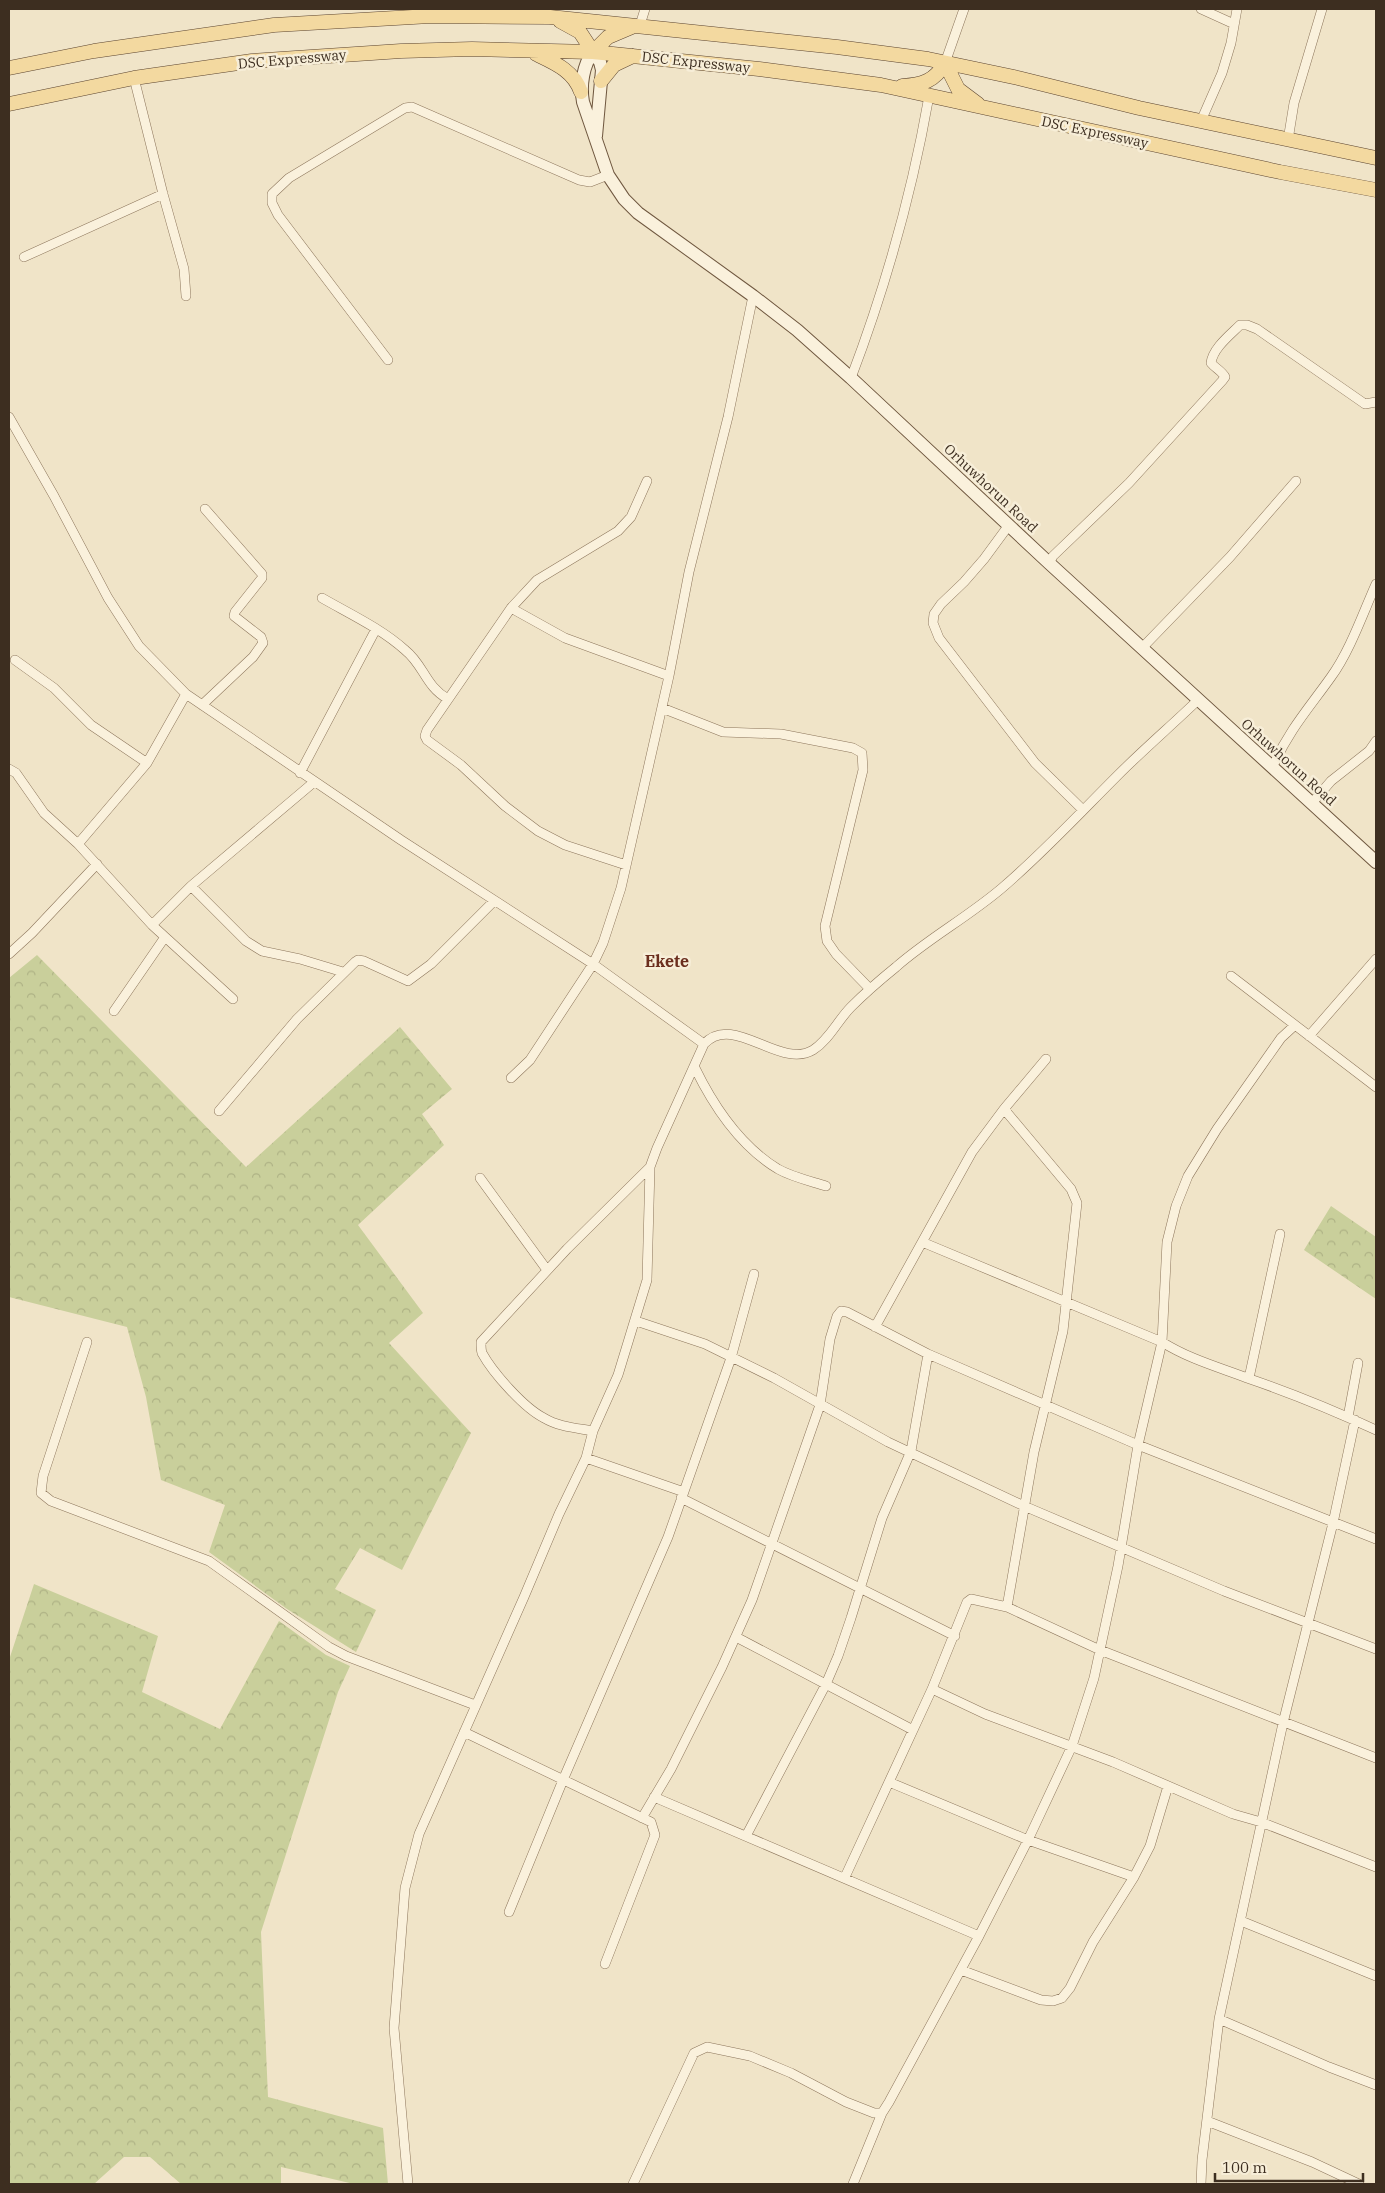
<svg xmlns="http://www.w3.org/2000/svg" width="1385" height="2193" viewBox="0 0 1385 2193" font-family="'IBM Plex Serif',serif">
<style>
.forest{fill:url(#forest-crowns)}
.lines{fill:none;stroke-linecap:round;stroke-linejoin:round}
.street-casing{stroke:#8d765c;stroke-width:10}
.secondary-casing{stroke:#6f573f;stroke-width:14}
.primary-casing{stroke:#5b4430;stroke-width:15}
.street{stroke:#faf1dc;stroke-width:9}
.secondary{stroke:#faf1dc;stroke-width:12}
.primary{stroke:#f3d9a0;stroke-width:14}
.labels{text-anchor:middle;stroke-width:5;stroke-linejoin:round;paint-order:stroke}
.street-label{font-size:14px;fill:#3d2e20;stroke:#f7eed8}
.quarter-label{font-size:16px;font-weight:bold;fill:#6b2e1e;stroke:#f7eed8}
</style>
<defs>
<pattern id="forest-crowns" width="20" height="18" patternUnits="userSpaceOnUse" patternTransform="scale(1.25)"><rect width="20" height="18" fill="#c9cf9b"/><path d="M2 6a3 3 0 1 1 6 0M12 15a3 3 0 1 1 6 0" fill="none" stroke="#aeb285"/></pattern>
</defs>
<rect width="100%" height="100%" fill="#f0e4c8"/>
<path class="forest" d="M37,955L246,1167L400,1027L452,1089L422,1114L444,1145L358,1225L423,1313L389,1343L471,1433L402,1570L360,1548L335,1589L376,1610L356,1652L287,1609L209,1552L225,1505L161,1480L146,1397L127,1327L9,1297V978Z
M1331,1206L1376,1237V1299L1304,1250Z
M34,1584L158,1636L142,1692L220,1729L279,1621L326,1655L350,1666L338,1692L261,1932L268,2097L383,2128L388,2184H354L281,2167V2184H181L150,2157H124L94,2184H9V1660Z"/>
<g class="lines">
<g class="street-casing">
<path id="street" d="M1201,9L1234,24
M640,25L645,9
M945,63L964,9
M134,78L163,194L184,269L186,296
M1201,121L1222,73L1231,43L1237,9
M1288,140L1294,103L1322,9
M24,257L163,194
M388,360L278,215L272,203V194L289,178L405,108L412,107L579,180L590,182L608,175
M851,378C886,286 912,193 929,96
M9,417L54,496L108,598L139,646L186,694L401,840L593,964L704,1044
M1009,525L984,559L964,582L941,604L934,614L933,623L939,638L1035,763L1083,810
M1049,563L1053,556L1129,483L1222,381L1225,377C1222,371 1215,368 1211,363C1213,348 1230,335 1240,325H1247L1257,329L1365,404L1376,402
M322,598C350,614 382,629 405,650C424,665 425,686 448,699
M511,608L565,638L669,676
M1143,647L1230,557L1296,481
M15,660L54,688L91,725L147,763
M202,705L253,657L263,643L261,637L234,616L235,612L262,578V574L205,509
M662,708L723,732L781,734L853,748L862,753L863,770L825,926L827,941L836,954L870,989
M1273,766C1289,730 1309,708 1331,677C1350,651 1363,613 1376,584
M9,769L16,773L44,813L78,844L147,763L186,694
M300,773L376,629
M1312,803L1331,781L1369,751L1376,741
M78,844L152,925L233,999
M626,865L565,845L538,831L505,806L461,765L427,740L425,736L427,730L511,608L537,580L618,531L631,517L647,481
M191,886L246,941L262,951L300,959L343,972
M152,925L191,886L314,782
M9,954L32,933L97,864
M1231,976L1376,1087
M114,1011L165,937
M1309,1036L1376,959
M695,1068C714,1107 740,1146 778,1169C792,1177 810,1181 826,1186
M511,1078L530,1060L593,964L603,943L621,888L669,676L689,572L728,417L753,296
M1004,1109L1071,1189L1077,1203L1063,1331L1034,1452L1007,1607
M219,1111L297,1019L355,962L358,960L364,961L408,981L431,964L494,901
M480,1178L547,1270
M922,1242L1162,1342C1189,1359 1218,1367 1247,1378C1291,1393 1335,1411 1376,1430
M636,1321L705,1344L774,1378L888,1442L1024,1506L1224,1591L1376,1649
M875,1327L972,1152L1004,1109L1046,1059
M87,1342L43,1476L41,1493L51,1501L209,1561L329,1647L346,1656L475,1705
M1249,1378L1280,1234
M1348,1417L1358,1363
M593,1431C577,1428 559,1427 544,1418C524,1408 493,1373 482,1353C481,1350 481,1346 481,1342L567,1249L650,1167
M586,1458L684,1492
M681,1498L955,1636
M736,1637L913,1730
M932,1689L985,1714L1113,1762L1233,1814L1261,1822L1376,1867
M464,1732L651,1822L655,1835L605,1964
M889,1782L1028,1840L1134,1877
M654,1797L979,1936
M642,1818L671,1769L722,1667L752,1600L820,1405L830,1339L837,1316L841,1311L847,1312L928,1354L1138,1445L1376,1539
M746,1836L826,1684L838,1656L851,1618L882,1518L911,1451L928,1354
M845,1877L932,1689L967,1602L971,1599L1007,1607L1100,1650L1376,1758
M509,1912L563,1780L668,1537L731,1358L754,1274
M1241,1921L1376,1976
M961,1970L1041,2000L1053,2001L1062,1998L1070,1988L1093,1942L1134,1877L1150,1846L1168,1786
M1219,2019L1329,2067L1376,2085
M1207,2121L1312,2162L1359,2184
M408,2184L394,2028L405,1888L419,1834L524,1597L559,1514L586,1458L593,1431L618,1375L647,1280L650,1167L657,1148L704,1044C733,1012 780,1070 813,1050C829,1040 838,1020 851,1007C865,993 880,980 896,967C929,938 968,917 1002,888C1043,853 1080,813 1118,775C1144,749 1172,725 1198,700
M633,2184L694,2053L707,2047L750,2056L791,2073L846,2102L874,2113H882L889,2102L979,1936L1028,1840L1072,1746L1094,1678L1118,1566L1138,1445L1162,1342L1167,1242L1176,1206L1188,1176L1217,1129L1281,1038L1294,1026
M853,2184L882,2113
M1201,2184L1202,2160L1219,2019L1283,1723L1333,1523L1355,1420"/>
</g>
<g class="secondary-casing">
<path id="secondary" d="M596,136L602,70L600,62L593,52C583,65 580,86 583,102L608,175L624,199L638,213L753,296L797,330L851,378L1049,563L1376,862"/>
</g>
<g class="primary-casing">
<path id="primary" d="M560,21L580,32L593,52L608,37L634,26
M536,54C555,63 574,71 581,92
M945,63L958,89L978,104
M9,68L94,51L274,25L430,16L550,17L837,47L928,59L1018,78L1139,108L1376,158
M601,81L614,65L633,56
M902,86C922,85 935,81 945,63
M9,104L134,78L252,61L401,51L472,49L593,52L759,69L881,85L1280,172L1376,190"/>
</g>
<use href="#street" class="street"/>
<use href="#secondary" class="secondary"/>
<use href="#primary" class="primary"/>
</g>
<g class="labels">
<g class="street-label">
<text transform="translate(292 59) rotate(-5)" y="5">DSC Expressway</text>
<text transform="translate(696 62) rotate(6)" y="5">DSC Expressway</text>
<text transform="translate(1095 132) rotate(12)" y="5">DSC Expressway</text>
<text transform="translate(991 488) rotate(43)" y="5">Orhuwhorun Road</text>
<text transform="translate(1289 762) rotate(42)" y="5">Orhuwhorun Road</text>
</g>
<g class="quarter-label">
<text x="667" y="967">Ekete</text>
</g>
</g>
<rect width="1385" height="2193" fill="none" stroke="#3d2e20" stroke-width="20"/>
<path d="M1215 2173v8h148v-8" fill="none" stroke="#3d2e20" stroke-width="2.5"/>
<text x="1222" y="2173" font-size="15" fill="#3d2e20" stroke="#f7eed8" stroke-width="4" paint-order="stroke">100 m</text>
</svg>
